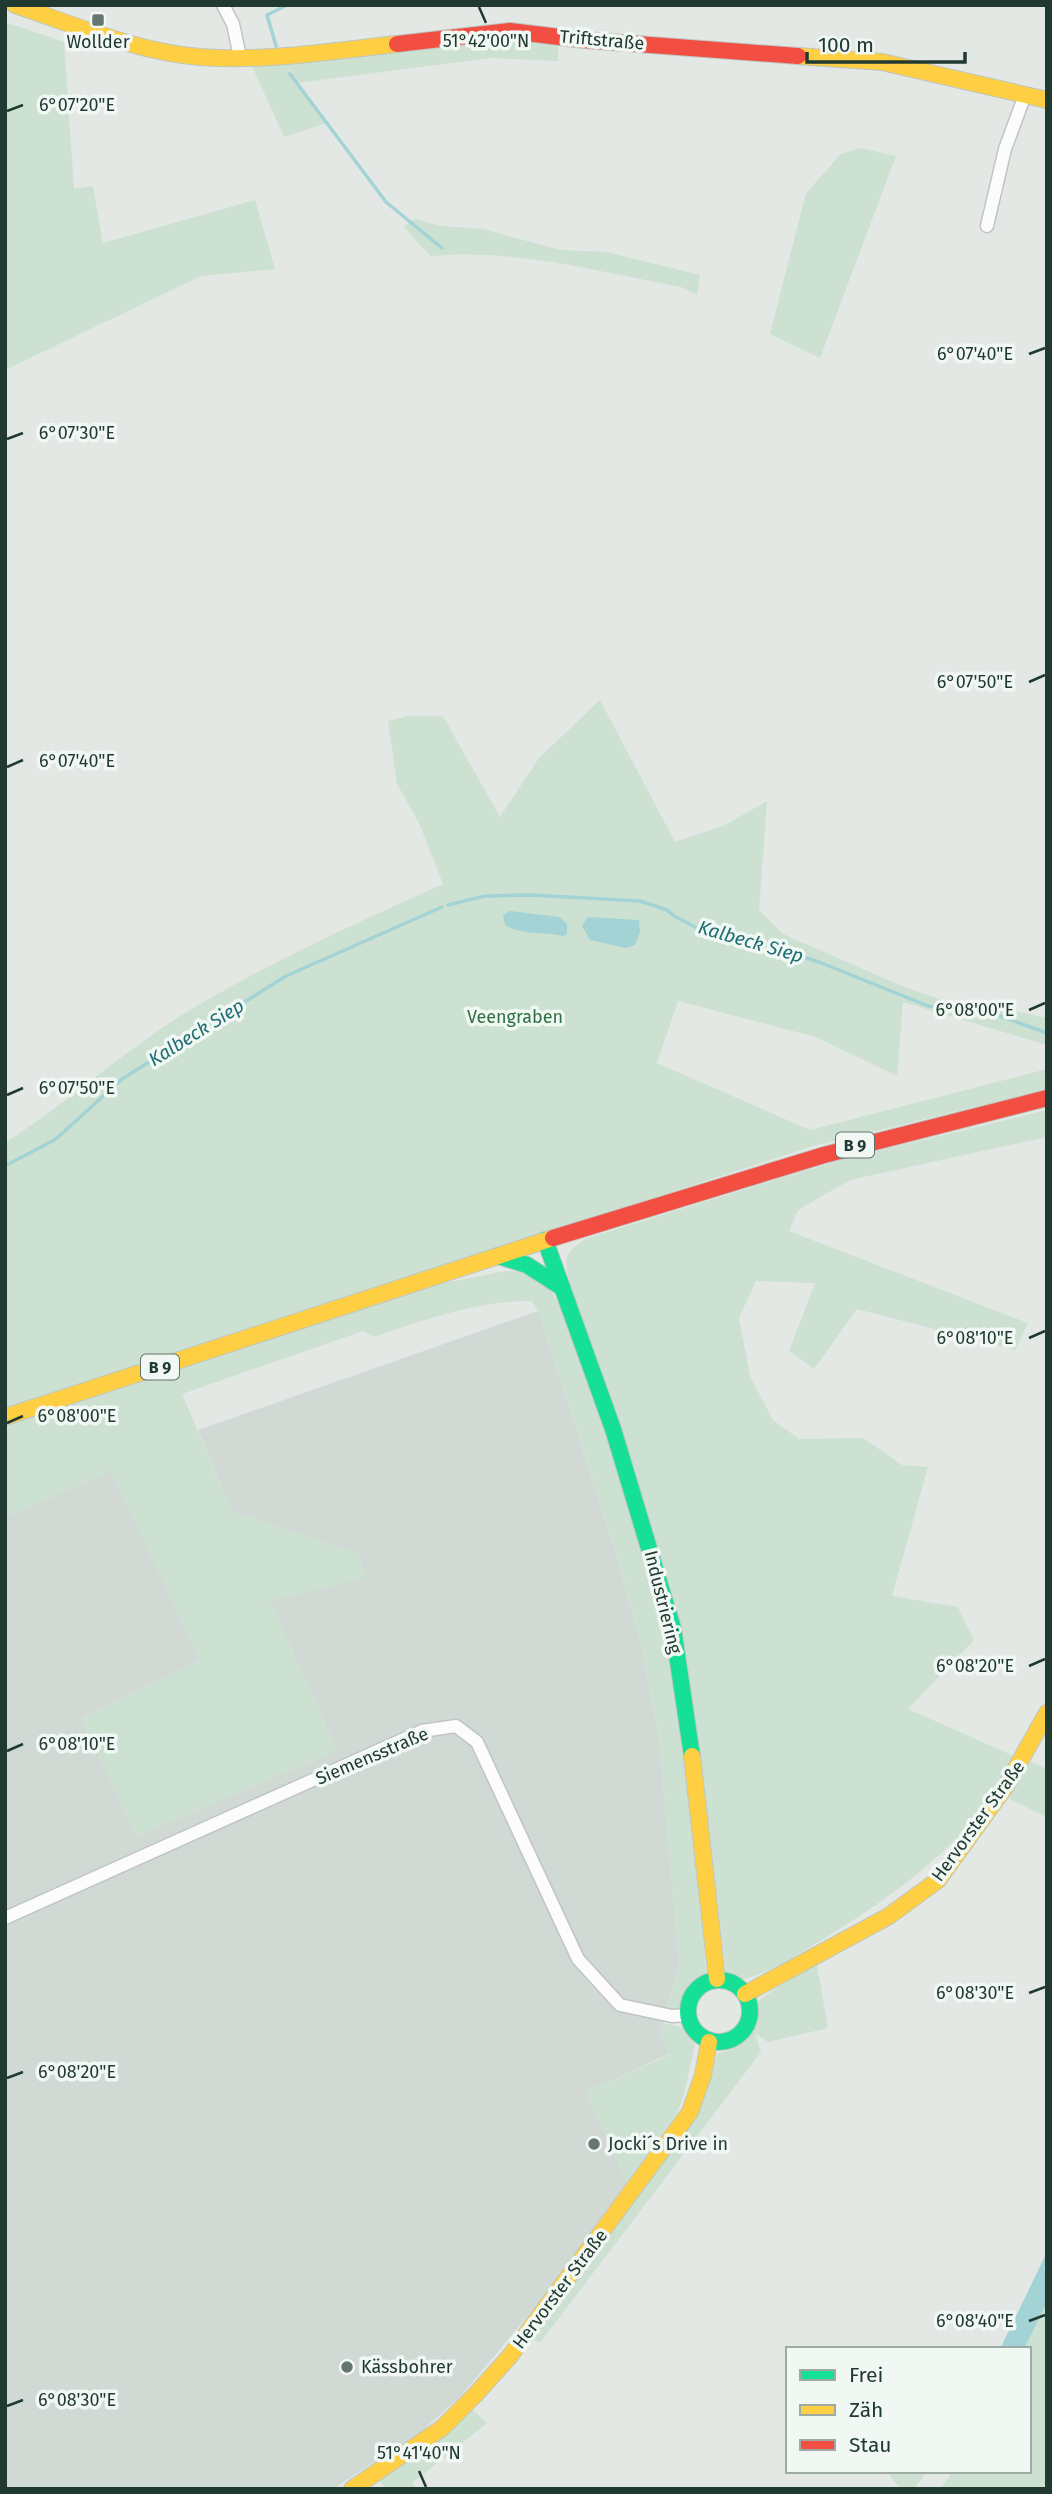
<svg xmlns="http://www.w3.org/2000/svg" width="1052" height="2494" viewBox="0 0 1052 2494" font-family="'Fira Sans',sans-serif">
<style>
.built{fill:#d1d9d5}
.green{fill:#cce1d1}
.water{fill:#a4d3d5}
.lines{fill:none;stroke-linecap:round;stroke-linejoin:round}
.stream{stroke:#a4d3d5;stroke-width:3.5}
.street-casing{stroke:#c0c5c2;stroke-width:15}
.fast-casing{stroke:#bec6c2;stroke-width:18}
.slow-casing{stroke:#bec6c2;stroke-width:18}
.jam-casing{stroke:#bec6c2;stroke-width:18}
.street{stroke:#fbfcfb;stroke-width:12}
.fast{stroke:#16e098;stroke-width:16}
.slow{stroke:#ffcf43;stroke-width:16}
.jam{stroke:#f24e42;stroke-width:16}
.ticks{fill:none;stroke:#213a31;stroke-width:2.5}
.poi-dot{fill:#657770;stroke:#f1f7f3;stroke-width:2.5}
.labels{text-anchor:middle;stroke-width:7;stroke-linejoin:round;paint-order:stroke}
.shield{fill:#f1f7f3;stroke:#5f736b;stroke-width:2}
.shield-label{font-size:16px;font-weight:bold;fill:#213a31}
.street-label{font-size:18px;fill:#213a31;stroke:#f1f7f3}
.poi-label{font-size:18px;fill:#213a31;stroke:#f1f7f3;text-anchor:start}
.park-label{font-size:18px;fill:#2d7041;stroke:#f1f7f3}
.water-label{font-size:19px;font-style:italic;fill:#1e6e74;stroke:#f1f7f3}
.ticks-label{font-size:18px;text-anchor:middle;fill:#213a31;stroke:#f1f7f3;stroke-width:7;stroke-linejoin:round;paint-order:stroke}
</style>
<rect width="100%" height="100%" fill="#e3e8e5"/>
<path class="built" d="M538,1311L617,1556L642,1651L659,1738L679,1965L660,2033L669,2054L586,2092L627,2182L537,2305L459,2398L422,2431L333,2489H5V1517L111,1471L200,1660L82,1718L136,1836L337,1750L270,1601L360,1554L232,1511L198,1430Z"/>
<path class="green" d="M5,22L64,42L74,189L93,186L103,243L255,200L275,269L201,276L5,370Z
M487,40L558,42V61L491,58L297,83L327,123L284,137L251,64Z
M860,148L896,156L820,358L770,334L806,193L841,154Z
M415,219L441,226L483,229L560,250L607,252L700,275L697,295L681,287C599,272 514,248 430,256L404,227Z
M600,700L675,842L723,826L767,801L759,910L783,934L904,987L951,1003L1001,1008L1047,1018V1045L903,1002L897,1076L816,1037L678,1001L657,1063L810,1130L1047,1069V1089L810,1147L5,1408V1143C66,1103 120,1054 182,1015C265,964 354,924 443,884L419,823L397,784L388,721L408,716H443L500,817L539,758Z
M1047,1110V1137L850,1180L798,1210L789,1231L1028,1323L1015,1350L857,1309L814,1369L789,1351L815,1283L756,1281L739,1318L750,1376L773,1420L799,1439L863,1438L902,1465L928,1467L892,1596L958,1607L974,1640L908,1709L1016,1757C975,1838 896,1895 820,1941C797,1955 770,1973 743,1979L726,1971L693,1707L570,1284C564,1259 563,1254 585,1239L837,1161Z
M505,1271L534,1272L545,1280L562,1310L616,1453L666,1627L698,1853L706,1973C687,1982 680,1995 678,2016L666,2014L679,1965L659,1738L642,1651L617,1555L538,1311L532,1301C479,1300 424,1320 374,1337L363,1331L182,1394L232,1511L361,1554L364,1578L270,1601L337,1750L136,1836L82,1718L200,1660L111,1471L5,1517V1425L444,1283Z
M1031,1762L1047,1769V1817L1005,1797Z
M816,1960L828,2028L768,2042L755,2033L761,2052L540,2343L528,2337L705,2086L718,2053C747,2049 762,2029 758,2001Z
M663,2023L681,2027L695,2045L683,2098L676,2115L627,2182L586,2092L669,2055L660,2033Z
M1047,2303V2489H940L953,2471H1029V2349H1024Z
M470,2407L487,2423L412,2483L417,2489H386L378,2479Z
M888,2471H927L914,2489C899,2489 894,2485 888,2471Z"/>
<path class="water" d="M510,911L560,917L567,924V934L563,936C544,932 520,935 505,925L503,915Z
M588,917L639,920L640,932L635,945L626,948L590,940L582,926Z
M1047,2252V2303L1024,2349H1000Z"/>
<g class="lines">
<path class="stream" d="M276,46L267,15L287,5
M290,74L386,202L442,248
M448,905L485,896L531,895L640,901L667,910L674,916L703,931L724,930L819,962L928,1006L1000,1016L1047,1033
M5,1166L56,1139L122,1079L286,976L442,907"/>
<g class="street-casing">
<path id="street" d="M223,5L233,24L240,57
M987,226L1005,149L1025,95
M5,1918L422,1731L456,1726L477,1742L578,1959L620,2005L672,2016L687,2015"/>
</g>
<g class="fast-casing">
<path id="fast" d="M545,1240L613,1429L673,1628L692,1756
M498,1256L527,1265L561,1287
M688 2011a31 31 0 1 1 62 0a31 31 0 1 1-62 0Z"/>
</g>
<g class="slow-casing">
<path id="slow" d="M15,5C75,25 137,52 200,57C266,62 332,51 397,44
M798,56L882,62L1047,100
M5,1417L553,1238
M692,1756L717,1979
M745,1994L889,1916L938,1880L1006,1786L1047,1713
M352,2489L442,2428L476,2394L510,2356L690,2112L703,2075L709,2042"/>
</g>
<g class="jam-casing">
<path id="jam" d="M397,44L510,31L584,40L798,56
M553,1238L824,1155L1047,1098"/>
</g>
<use href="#street" class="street"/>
<use href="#fast" class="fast"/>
<use href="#slow" class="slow"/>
<use href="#jam" class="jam"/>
</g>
<path class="ticks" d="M479,7L486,23M7,111L23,105M1029,354L1045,348M7,439L23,433M1029,682L1045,675M7,767L23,760M1029,1010L1045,1003M7,1095L23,1088M1029,1338L1045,1331M7,1423L23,1416M1029,1666L1045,1659M7,1751L23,1744M1029,1993L1045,1987M7,2078L23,2072M1029,2321L1045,2315M7,2406L23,2400M419,2471L426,2487"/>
<g class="poi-dot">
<rect x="91" y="13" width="14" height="14" rx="3.5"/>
<circle cx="594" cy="2144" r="7"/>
<circle cx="347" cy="2367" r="7"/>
</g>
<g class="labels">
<g class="shield">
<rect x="836" y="1132.5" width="38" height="25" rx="5"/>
<rect x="141" y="1354.5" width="38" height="25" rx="5"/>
</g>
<g class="shield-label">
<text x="855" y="1151">B 9</text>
<text x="160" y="1373">B 9</text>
</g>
<g class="street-label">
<text transform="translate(602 40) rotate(5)" y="6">Triftstraße</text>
<text transform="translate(663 1602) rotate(76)" y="6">Industriering</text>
<text transform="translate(372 1756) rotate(-23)" y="6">Siemensstraße</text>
<text transform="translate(978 1821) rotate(-54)" y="6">Hervorster Straße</text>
<text transform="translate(560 2289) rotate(-53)" y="6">Hervorster Straße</text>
</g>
<g class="poi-label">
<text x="98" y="48" text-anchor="middle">Wollder</text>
<text x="608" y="2150">Jocki´s Drive in</text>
<text x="361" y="2373">Kässbohrer</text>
</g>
<g class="park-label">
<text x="515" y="1023">Veengraben</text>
</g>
<g class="water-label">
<text transform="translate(751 941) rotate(16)" y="7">Kalbeck Siep</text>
<text transform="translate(196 1032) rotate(-32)" y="7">Kalbeck Siep</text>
</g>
</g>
<g class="ticks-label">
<text x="486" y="47">51°42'00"N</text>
<text x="77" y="111">6°07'20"E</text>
<text x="975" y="360">6°07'40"E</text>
<text x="77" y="439">6°07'30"E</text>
<text x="975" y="688">6°07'50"E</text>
<text x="77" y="767">6°07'40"E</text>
<text x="975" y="1016">6°08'00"E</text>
<text x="77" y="1094">6°07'50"E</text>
<text x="975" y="1344">6°08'10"E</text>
<text x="77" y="1422">6°08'00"E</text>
<text x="975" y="1672">6°08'20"E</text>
<text x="77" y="1750">6°08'10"E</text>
<text x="975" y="1999">6°08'30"E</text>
<text x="77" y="2078">6°08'20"E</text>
<text x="975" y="2327">6°08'40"E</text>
<text x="77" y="2406">6°08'30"E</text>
<text x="419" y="2459">51°41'40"N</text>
</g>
<rect width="1052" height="2494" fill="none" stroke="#213a31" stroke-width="14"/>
<rect x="786" y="2347" width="245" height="126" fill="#f1f7f3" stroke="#9eaba5" stroke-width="2"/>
<rect x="800" y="2370" width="35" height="10" fill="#16e098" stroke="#9eaba5" stroke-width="2"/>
<text x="849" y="2382" font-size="21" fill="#213a31">Frei</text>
<rect x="800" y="2405" width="35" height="10" fill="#ffcf43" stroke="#9eaba5" stroke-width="2"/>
<text x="849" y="2417" font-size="21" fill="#213a31">Zäh</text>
<rect x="800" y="2440" width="35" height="10" fill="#f24e42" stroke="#9eaba5" stroke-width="2"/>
<text x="849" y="2452" font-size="21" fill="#213a31">Stau</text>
<path d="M807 52v10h158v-10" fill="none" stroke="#213a31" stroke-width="3.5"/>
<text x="818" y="52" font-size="21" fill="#213a31" stroke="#f1f7f3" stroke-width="5" paint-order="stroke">100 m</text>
</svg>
